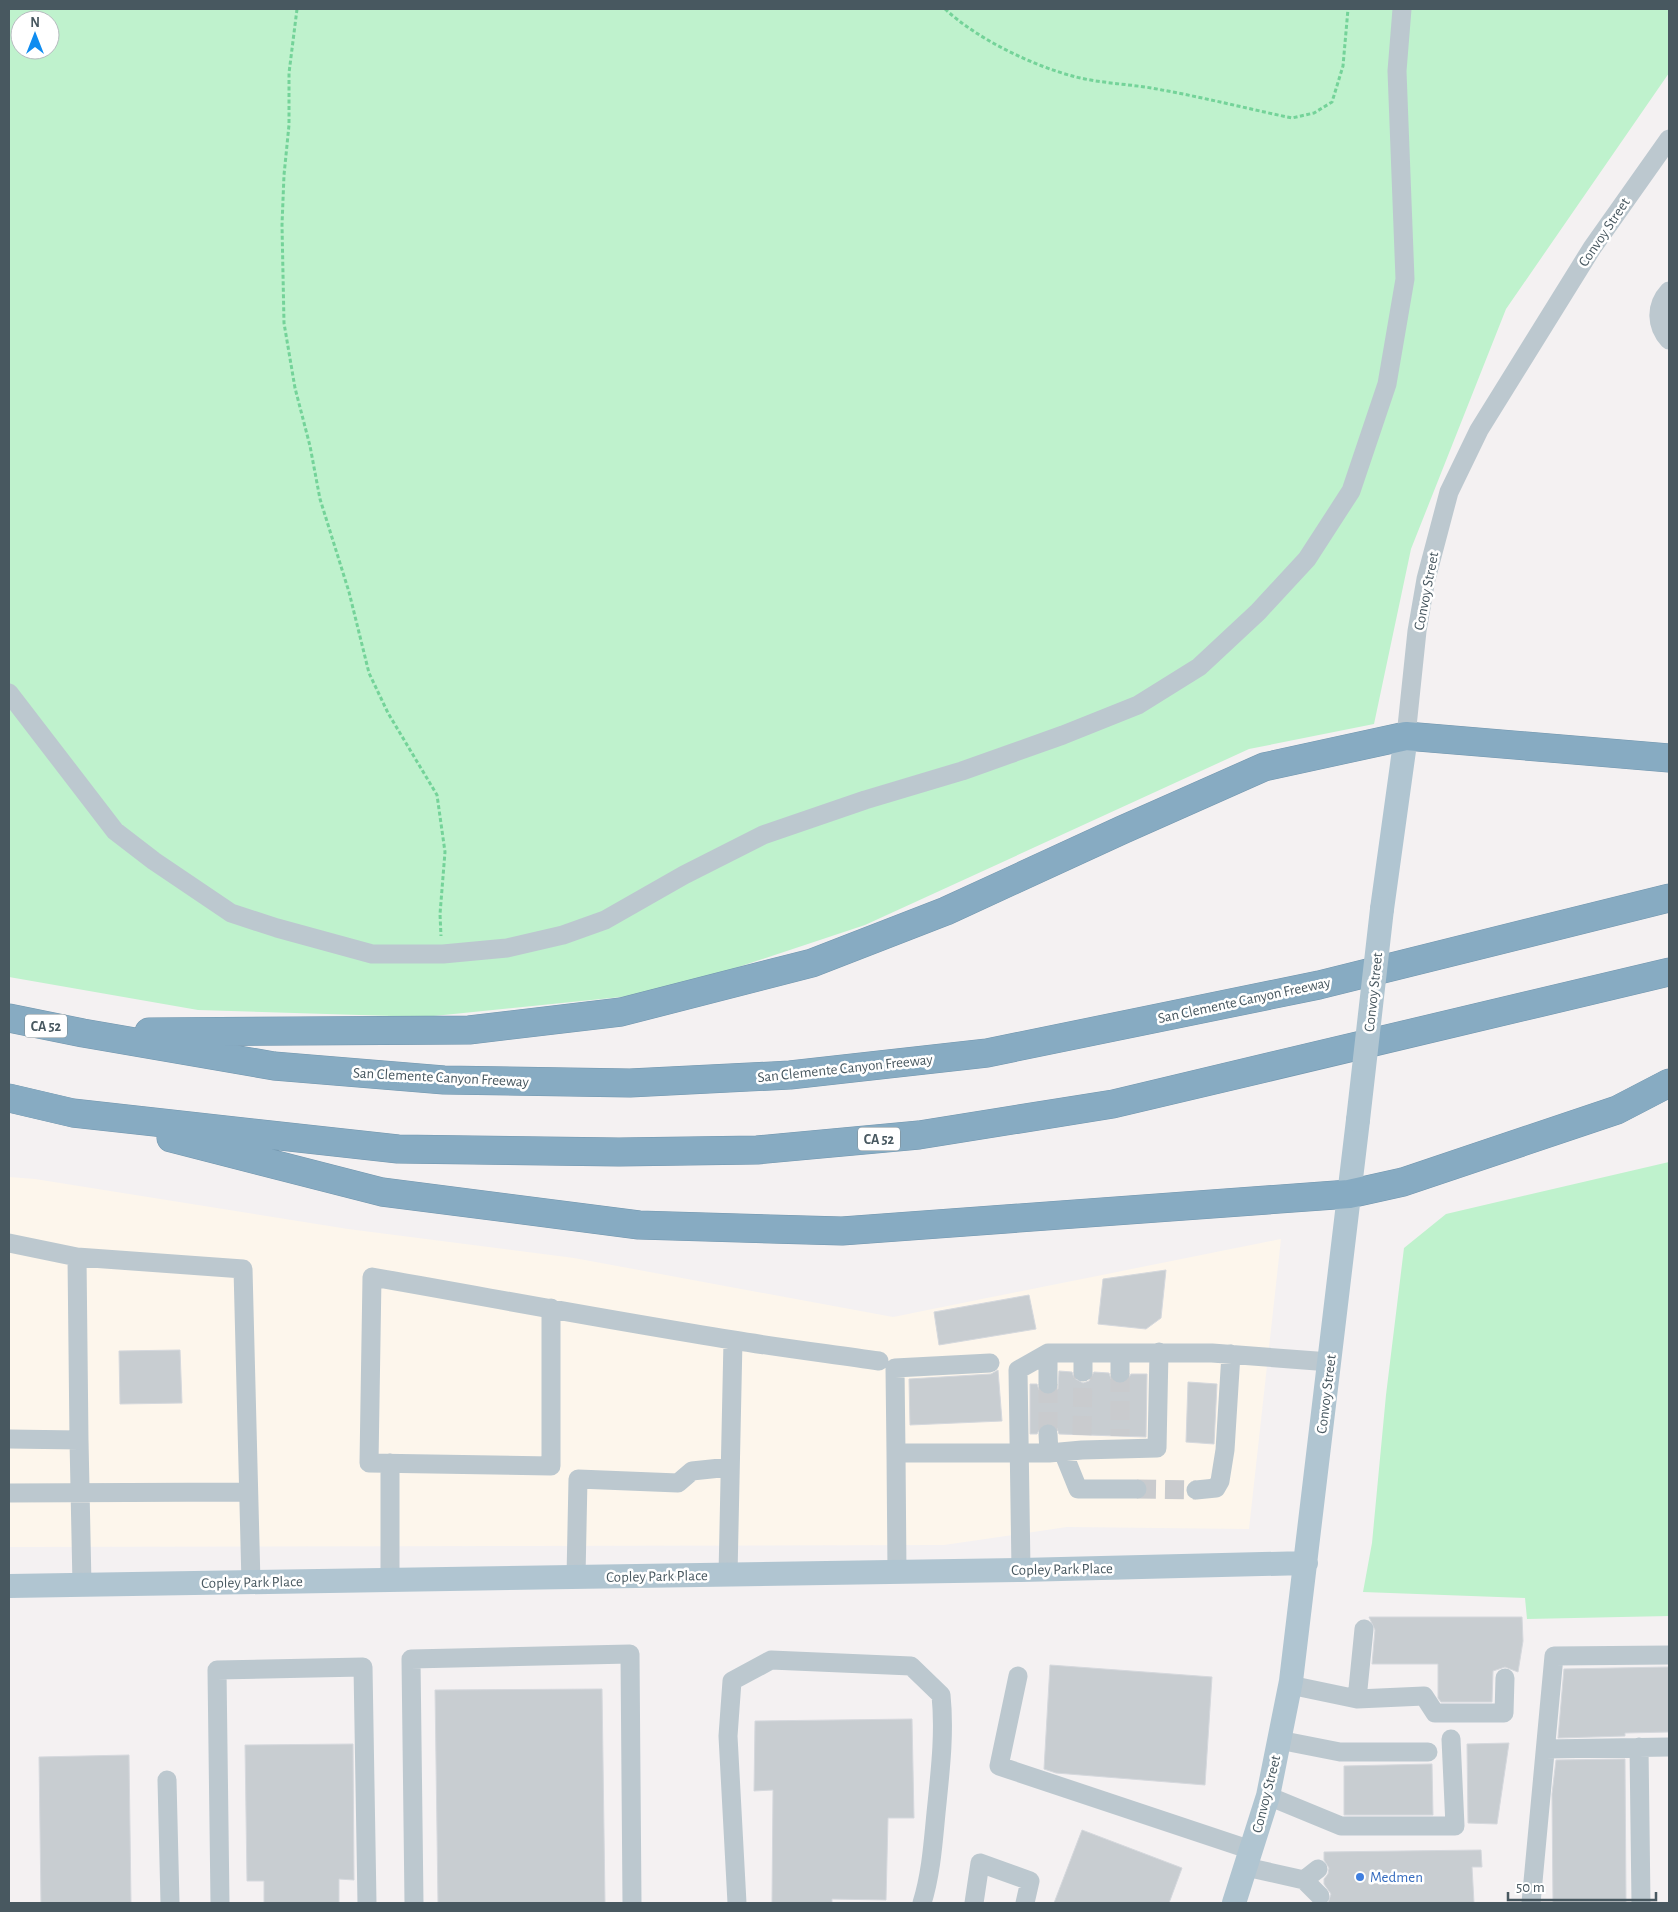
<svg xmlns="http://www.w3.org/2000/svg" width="1678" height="1912" viewBox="0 0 1678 1912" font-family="'Alegreya Sans',sans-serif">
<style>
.commercial{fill:#fdf6ec}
.green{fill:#bff2cd;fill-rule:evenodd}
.building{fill:#c8cdd1;stroke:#d5d8dd}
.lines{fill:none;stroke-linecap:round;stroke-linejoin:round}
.minor-tunnel{stroke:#c9cbce;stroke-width:19;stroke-dasharray:19 9;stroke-linecap:butt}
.highway-casing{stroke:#7296ae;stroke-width:29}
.path{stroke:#74d399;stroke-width:3;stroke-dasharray:4 2.5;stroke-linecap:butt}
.minor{stroke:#bcc8cf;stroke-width:19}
.major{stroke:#b0c5d1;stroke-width:24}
.highway{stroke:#87abc2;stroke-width:28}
.major-bridge{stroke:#b0c5d1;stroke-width:24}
.shop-dot{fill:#3f7fe0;stroke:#fff;stroke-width:2}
.labels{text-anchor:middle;stroke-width:5;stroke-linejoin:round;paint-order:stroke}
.shield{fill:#fff;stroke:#7f8a90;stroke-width:1}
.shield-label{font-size:14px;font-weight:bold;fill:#485860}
.street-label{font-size:15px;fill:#485860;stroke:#fff}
.shop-label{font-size:15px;fill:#366cbe;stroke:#fff;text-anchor:start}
</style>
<rect width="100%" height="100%" fill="#f4f1f2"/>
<path class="commercial" d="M9,1177L35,1179L348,1229L574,1258L893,1317L1281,1239L1249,1529L1067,1527L944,1545L9,1547Z"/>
<path class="green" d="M9,9H1669V73L1506,309L1411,549L1374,724L1249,749L865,925L660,993L424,1017L198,1010L9,977ZM20,20H50V50H20Z
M1669,1162V1616L1527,1619L1525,1598L1363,1592L1372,1543L1386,1395L1404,1248L1446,1214Z"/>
<path class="building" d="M1166,1270L1161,1318L1146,1329L1098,1324L1103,1279Z
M1029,1295L1036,1329L939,1345L934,1312Z
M180,1350L182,1403L120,1404L119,1351Z
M998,1370L1002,1421L910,1425L909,1379L991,1374Z
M1059,1371L1072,1372L1074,1378L1083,1383L1089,1381L1094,1372L1109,1373L1111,1379L1120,1384L1126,1382L1131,1374H1147L1146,1437L1059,1434L1057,1428L1048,1423L1042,1425L1037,1434H1030V1384H1037L1039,1390L1043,1394H1053L1058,1389Z
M1188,1382L1217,1384L1214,1444L1186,1442Z
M1369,1617H1522L1523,1641L1518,1672L1505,1667L1493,1671L1492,1702H1441L1438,1698V1664H1372L1375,1630Z
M1050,1665L1212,1677L1205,1785L1056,1773L1044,1769Z
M1669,1667V1732L1625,1733V1736L1558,1738L1564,1669Z
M602,1689L605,1903H438L435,1690Z
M912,1719L914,1818H888L886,1900L832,1899V1903H772L773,1790L754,1791L755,1721Z
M1509,1743L1497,1824L1468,1823L1467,1744Z
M353,1744L354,1880L339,1879V1903H264V1881H247L245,1745Z
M129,1755L131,1903H41L39,1757Z
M1625,1759L1626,1903H1553L1552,1794L1556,1760Z
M1432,1764L1433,1815H1344V1766Z
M1082,1830L1182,1868L1169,1903H1054Z
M1481,1850L1482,1867H1472L1474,1903H1328L1331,1894L1324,1884V1879L1328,1874L1329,1868L1324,1860V1852Z"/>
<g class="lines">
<path class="minor-tunnel" d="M1120,1373V1436
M1048,1384V1434
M1082,1435L1083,1372
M1137,1489L1196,1490"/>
<g class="highway-casing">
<path id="highway" d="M9,1018L83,1033L274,1066L444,1080L630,1083L790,1075L987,1053L1319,985L1669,898
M149,1032L469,1030L621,1012L812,963L946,911L1122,830L1264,767L1406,736L1669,758
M9,1098L73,1113L398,1149L619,1152L757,1150L919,1135L1113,1104L1669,972
M171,1138L382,1192L639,1225L842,1231L1349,1194L1403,1182L1617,1110L1669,1083"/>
</g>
<path class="path" d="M297,9L289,73V125L284,175L282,225L284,323L295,388L310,446L320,499L349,592L369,673L388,713L437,795L445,852L440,914L441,936
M945,9C977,39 1033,66 1076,77C1104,84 1134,84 1162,90C1206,98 1249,109 1292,118L1314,113L1332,102L1343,66L1348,9"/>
<path class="minor" d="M1669,291C1655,306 1656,326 1669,340
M9,693L115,831L154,861L231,913L277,928L372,954H443L507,948L563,935L605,920L684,875L763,835L865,800L962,771L1063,735L1138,705L1199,667L1258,612L1307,559L1351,491L1387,384L1405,279L1397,71L1402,9
M1406,736L1417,631L1426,579L1449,492L1479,430L1592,248L1669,139
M9,1243L77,1257L243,1269L251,1583
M77,1257L79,1440
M551,1308V1466L369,1463L372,1277C492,1298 613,1321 733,1340C782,1348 831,1354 879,1361
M1120,1353V1373
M1083,1372V1353
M1048,1384V1353
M1048,1434L1049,1453
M9,1439L79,1440L82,1585
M1063,1452L1078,1489H1137
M896,1453L895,1368L990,1363
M390,1463V1580
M1196,1490L1216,1488L1220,1481L1225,1450L1231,1354
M9,1493L248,1492
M1021,1570L1018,1370L1048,1353H1212L1330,1362
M897,1572L896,1453H1049L1082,1450L1157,1448L1159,1352
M728,1575L733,1340
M576,1577L578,1479L678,1483L692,1471L730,1467
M1018,1676L999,1766L1251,1850
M1290,1685L1357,1699L1424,1696L1435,1713H1504L1505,1678
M1357,1699L1364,1629
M1279,1740L1340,1752H1428
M1639,1747L1641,1903
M1546,1749L1669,1747
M167,1780L170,1903
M1268,1796L1341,1826H1455L1451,1739
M1246,1867L1304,1880L1318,1869
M1304,1880L1320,1896
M220,1903L217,1670L363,1667L367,1903
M414,1903L411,1659L630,1654L632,1903
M737,1903L728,1736L732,1681L771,1660L911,1666L941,1695C945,1734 940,1773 936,1813C933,1844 931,1874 922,1903
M974,1903L980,1863L1030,1881L1025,1903
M1531,1903L1554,1656L1669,1655"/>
<path class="major" d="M1382,909L1406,736
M9,1586L1021,1570L1306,1563
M1234,1903L1268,1796L1291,1681L1358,1120"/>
<use href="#highway" class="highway"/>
<path class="major-bridge" d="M1358,1120L1382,909"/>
</g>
<circle class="shop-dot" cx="1360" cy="1877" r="5"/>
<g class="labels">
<g class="shield">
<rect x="25" y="1014.5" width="42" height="23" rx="4"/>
<rect x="858" y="1127.5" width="42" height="23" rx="4"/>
</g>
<g class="shield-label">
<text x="46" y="1031">CA 52</text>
<text x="879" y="1144">CA 52</text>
</g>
<g class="street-label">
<text transform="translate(1604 232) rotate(-56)" y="5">Convoy Street</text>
<text transform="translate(1426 591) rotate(-79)" y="5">Convoy Street</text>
<text transform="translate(1373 992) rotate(-84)" y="5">Convoy Street</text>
<text transform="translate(1244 1000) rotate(-12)" y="5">San Clemente Canyon Freeway</text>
<text transform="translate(845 1068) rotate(-6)" y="5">San Clemente Canyon Freeway</text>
<text transform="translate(441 1077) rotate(3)" y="5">San Clemente Canyon Freeway</text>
<text transform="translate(1326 1394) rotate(-83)" y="5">Convoy Street</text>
<text transform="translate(1062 1569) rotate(-1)" y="5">Copley Park Place</text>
<text transform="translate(657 1576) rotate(-1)" y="5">Copley Park Place</text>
<text transform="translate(252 1582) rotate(-1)" y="5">Copley Park Place</text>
<text transform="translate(1266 1794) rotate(-76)" y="5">Convoy Street</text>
</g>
<g class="shop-label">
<text x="1370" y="1882">Medmen</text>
</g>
</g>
<rect width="1678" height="1912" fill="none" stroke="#485860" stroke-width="20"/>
<g transform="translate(35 35)"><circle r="24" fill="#ffffff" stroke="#b6bcbf"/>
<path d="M0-4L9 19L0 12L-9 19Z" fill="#0f8cf0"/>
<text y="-8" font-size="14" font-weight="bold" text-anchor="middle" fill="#485860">N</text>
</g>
<path d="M1508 1892v8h148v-8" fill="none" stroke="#485860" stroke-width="2.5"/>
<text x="1516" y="1892" font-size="15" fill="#485860" stroke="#ffffff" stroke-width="4" paint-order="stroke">50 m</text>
</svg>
